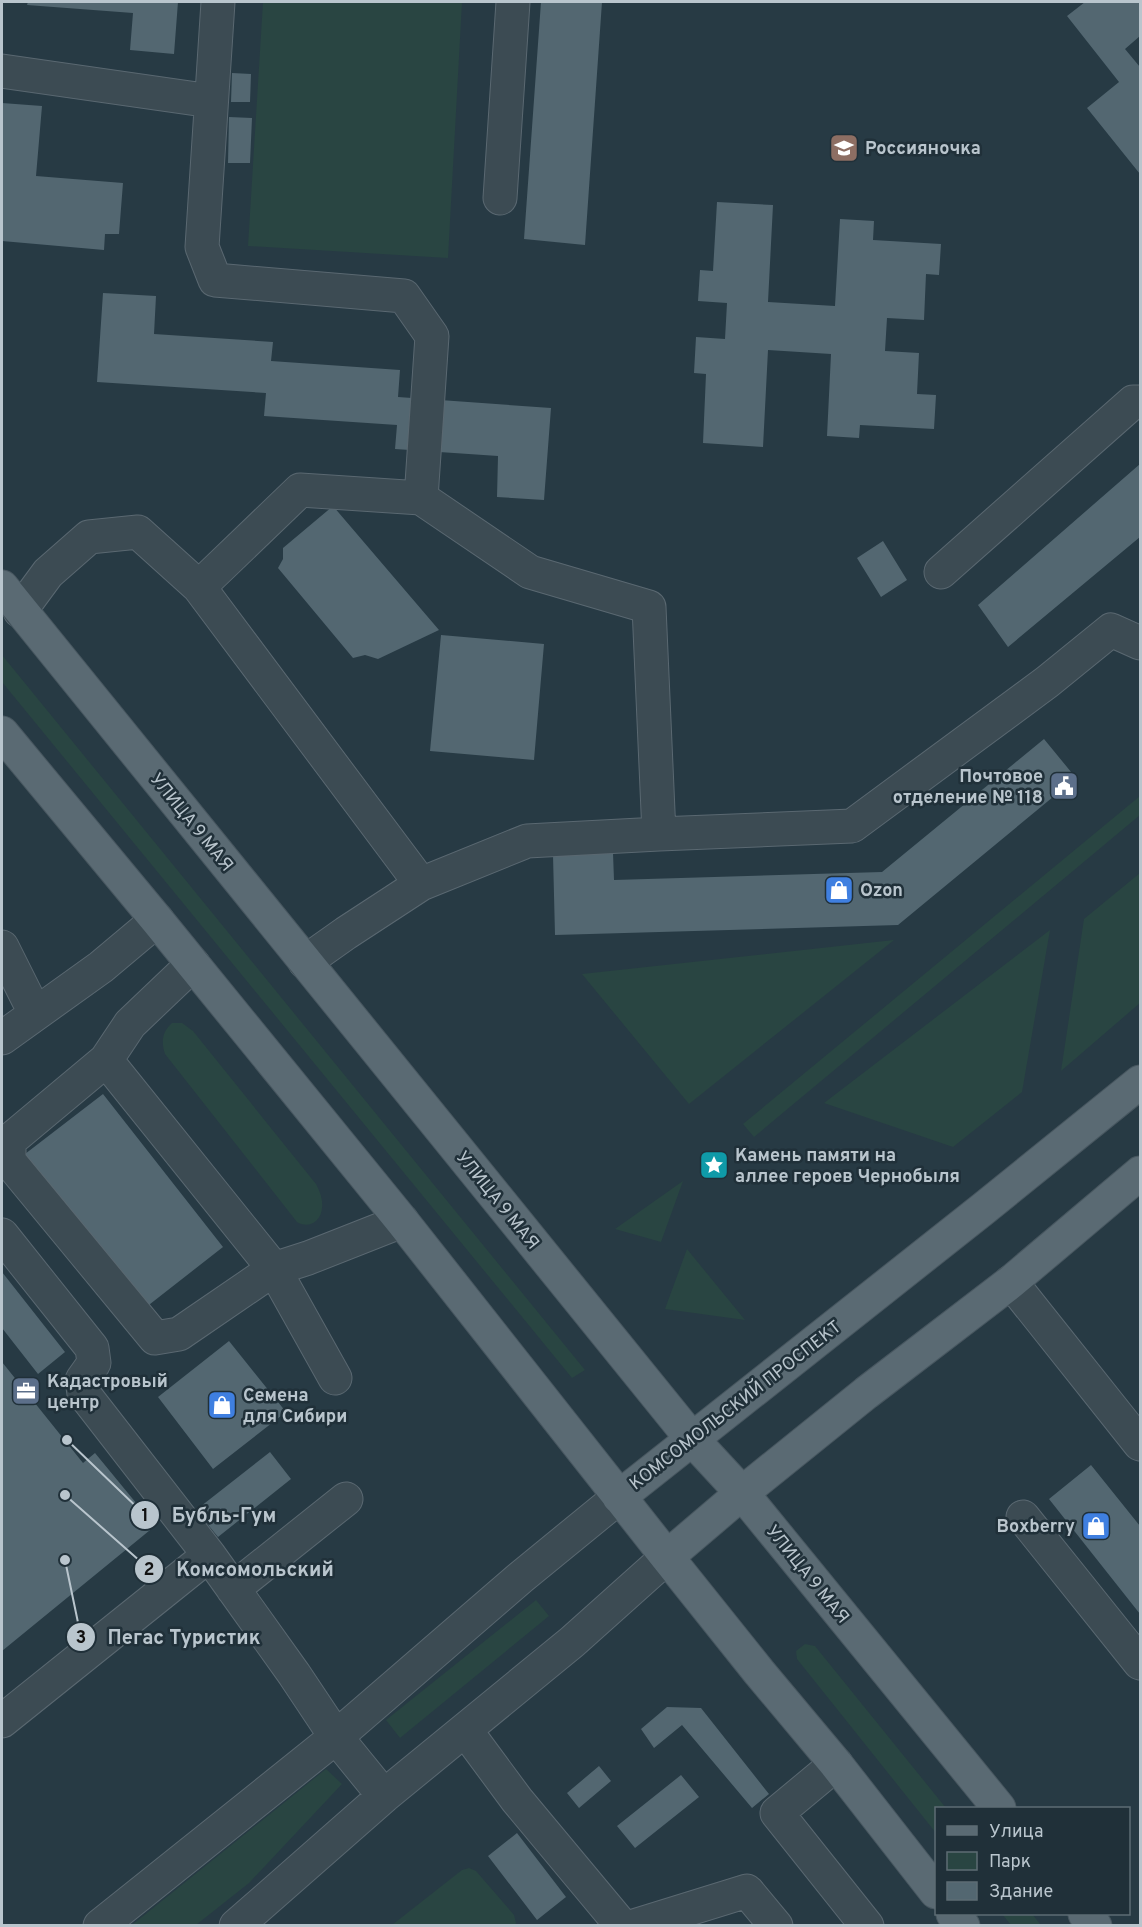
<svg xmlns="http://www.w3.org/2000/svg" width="1142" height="1927" viewBox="0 0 1142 1927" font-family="Overpass,sans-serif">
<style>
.green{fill:#294542}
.building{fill:#536771}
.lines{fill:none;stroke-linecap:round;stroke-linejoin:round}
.minor-casing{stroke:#5a6871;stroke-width:35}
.major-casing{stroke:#485760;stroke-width:35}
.minor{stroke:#3c4b53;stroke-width:33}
.major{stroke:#5a6a73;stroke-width:33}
.labels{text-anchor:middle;stroke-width:5;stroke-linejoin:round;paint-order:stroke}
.poi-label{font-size:18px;font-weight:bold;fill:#b9c5cd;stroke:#203039;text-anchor:start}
.street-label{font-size:18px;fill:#b9c5cd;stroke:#203039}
.leader{fill:none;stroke:#b9c5cd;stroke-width:2}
.callout-dot{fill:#b9c5cd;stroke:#203039;stroke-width:2}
.mark-label{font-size:18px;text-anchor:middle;font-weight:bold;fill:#111}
.callout-label{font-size:20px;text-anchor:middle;font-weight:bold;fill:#b9c5cd;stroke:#203039;stroke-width:5;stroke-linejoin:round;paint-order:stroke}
</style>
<rect width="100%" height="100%" fill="#273a44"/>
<path class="green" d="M263,2H462L448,258L248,246Z
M2,655L585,1370L572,1378L2,682Z
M1140,796V815L754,1137L743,1124Z
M1140,873V1003L1061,1071L1084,919Z
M1050,930L1022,1092L953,1147L824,1103Z
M894,940L689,1104L582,974Z
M172,1023H182L193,1031L316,1184C320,1192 323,1199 322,1208C321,1222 308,1229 297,1222L165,1054C161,1042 162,1032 172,1023Z
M683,1181L661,1242L615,1229Z
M687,1249L745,1320L665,1309Z
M536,1600L549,1616L400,1738L386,1720Z
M805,1644L815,1646L946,1808H936V1833L797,1659L796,1651Z
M326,1769L342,1784L249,1883L196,1925H132Z
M469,1868L476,1871L514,1915L516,1923L515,1925H392L462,1870Z
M1002,1914H1032L1041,1925H1011Z"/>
<path class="building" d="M28,2H178L174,54L130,50L133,13L27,5Z
M541,2H602L585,245L524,239Z
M1085,2H1140V36L1125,49L1140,67V174L1087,108L1119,82L1067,16Z
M232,73L251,74L250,102H231Z
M2,103L42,106L36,176L123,183L119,234H105L104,250L2,241Z
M229,117L252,118L250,163H228Z
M717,202L773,205L768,302L835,306L840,219L874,221L873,240L941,244L939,275L926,274L924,320L887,318L885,351L919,353L917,394L936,395L934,429L860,425L859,438L827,436L831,354L768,350L763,447L703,443L706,374L694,373L696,337L725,339L727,303L698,301L700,270L713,271Z
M103,293L156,296L154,334L273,342L271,361L400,370L398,397L551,408L544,500L497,497L498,456L395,449L397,425L264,416L266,393L97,382Z
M1140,464V537L1008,647L978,605Z
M333,506L439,630L378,659L365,655L353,658L278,568L283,559V548Z
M883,541L907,580L881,597L857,558Z
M441,635L544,644L534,760L430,751Z
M1044,739L1076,778L898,925L555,935L553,855L613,853L614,880L882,872Z
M103,1094L223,1247L145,1308L25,1154Z
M2,1272L65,1352L38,1374L2,1328Z
M229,1341L286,1412L213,1469L158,1397Z
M2,1362L83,1463L95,1453L155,1526L2,1651Z
M270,1452L291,1479L218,1537L196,1510Z
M1091,1465L1140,1526V1614L1049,1499Z
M667,1707L701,1708L769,1794L752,1808L682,1725L654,1748L641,1729Z
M599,1766L611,1781L579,1808L567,1793Z
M681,1775L699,1797L635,1848L617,1826Z
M517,1833L566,1897L537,1920L488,1856Z"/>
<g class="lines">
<g class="minor-casing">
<path id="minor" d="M218,2L202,247L215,280L404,296L432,336L421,498
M2,71L211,101
M500,198L513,2
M941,572L1133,402H1140
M199,587L421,884
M20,611L48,573L89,537L138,532L199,587L300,490L421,498L530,572L649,607L659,834
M2,947L35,1013
M305,962L346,933L421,884L527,841L659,834L852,826L1047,682L1111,630L1140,643
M193,964L130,1024L106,1060L9,1141V1161L155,1338L179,1334L274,1269L308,1258L402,1221
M2,1038L101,967L157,920
M106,1060L274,1269L335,1378
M2,1235L92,1348L94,1363L82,1380L84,1394L209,1555
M1011,1282L1140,1444
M1023,1517L1140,1663
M233,1589L346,1499
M2,1721L209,1555L294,1674L336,1737L384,1796
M466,1731L517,1800L622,1926
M836,1764L777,1813L867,1926
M100,1926L336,1737L520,1578L619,1497
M236,1926L384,1796L572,1642L667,1557
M634,1926L747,1891L776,1926"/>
</g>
<g class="major-casing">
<path id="major" d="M2,587L692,1439L742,1493L999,1808
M2,733L157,920L402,1221L667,1557L759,1672L836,1764L936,1892
M619,1497L983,1209L1140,1082
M667,1557L742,1493L866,1393L1011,1282L1140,1173
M953,1914L963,1926
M1085,1914L1095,1926"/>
</g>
<use href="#minor" class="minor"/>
<use href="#major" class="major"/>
</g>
<defs>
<g id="school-square" transform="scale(1.5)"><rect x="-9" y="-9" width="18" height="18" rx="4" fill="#8d6e63" stroke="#203039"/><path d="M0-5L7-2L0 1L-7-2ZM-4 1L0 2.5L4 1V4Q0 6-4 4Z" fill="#fff"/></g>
<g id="civic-square" transform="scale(1.5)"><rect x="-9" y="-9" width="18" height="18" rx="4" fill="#5c6f8a" stroke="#203039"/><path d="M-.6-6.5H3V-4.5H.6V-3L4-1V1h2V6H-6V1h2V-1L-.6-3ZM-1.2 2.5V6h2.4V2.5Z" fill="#fff"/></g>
<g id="shop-square" transform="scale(1.5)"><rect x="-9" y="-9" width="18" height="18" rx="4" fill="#3f7fe0" stroke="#203039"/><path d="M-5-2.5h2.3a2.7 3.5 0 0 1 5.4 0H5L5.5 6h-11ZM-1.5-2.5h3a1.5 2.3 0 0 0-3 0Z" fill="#fff"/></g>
<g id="sight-square" transform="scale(1.5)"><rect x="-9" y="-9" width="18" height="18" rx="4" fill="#0f9aa8" stroke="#203039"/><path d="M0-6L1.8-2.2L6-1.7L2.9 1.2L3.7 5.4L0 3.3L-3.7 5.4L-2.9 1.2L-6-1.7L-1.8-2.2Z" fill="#fff"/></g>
<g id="office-square" transform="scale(1.5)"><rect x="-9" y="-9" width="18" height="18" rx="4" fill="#5c6f8a" stroke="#203039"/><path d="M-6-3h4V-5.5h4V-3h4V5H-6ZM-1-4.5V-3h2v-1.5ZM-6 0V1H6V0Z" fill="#fff"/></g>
</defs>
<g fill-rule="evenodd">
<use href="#school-square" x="844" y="148"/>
<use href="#civic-square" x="1064" y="786"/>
<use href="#shop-square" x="839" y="890"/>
<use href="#sight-square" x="714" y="1165"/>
<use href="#office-square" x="26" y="1391"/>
<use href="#shop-square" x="222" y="1405"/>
<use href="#shop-square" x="1096" y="1526"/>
</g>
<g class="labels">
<g class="poi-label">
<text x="865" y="154">Россияночка</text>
<text x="1043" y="782" text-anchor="end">Почтовое<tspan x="1043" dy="21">отделение № 118</tspan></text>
<text x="860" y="896">Ozon</text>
<text x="735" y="1161">Камень памяти на<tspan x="735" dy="21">аллее героев Чернобыля</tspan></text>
<text x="47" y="1387">Кадастровый<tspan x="47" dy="21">центр</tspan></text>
<text x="243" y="1401">Семена<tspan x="243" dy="21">для Сибири</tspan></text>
<text x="1075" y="1532" text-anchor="end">Boxberry</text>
</g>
<g class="street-label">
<text transform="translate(192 822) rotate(51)" y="6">УЛИЦА 9 МАЯ</text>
<text transform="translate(498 1200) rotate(51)" y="6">УЛИЦА 9 МАЯ</text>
<text transform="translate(735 1405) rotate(-38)" y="6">КОМСОМОЛЬСКИЙ ПРОСПЕКТ</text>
<text transform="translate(808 1574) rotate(51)" y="6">УЛИЦА 9 МАЯ</text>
</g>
</g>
<path class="leader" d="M67 1440L145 1515M65 1495L149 1569M65 1560L81 1637"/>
<g class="callout-dot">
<circle cx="67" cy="1440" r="6"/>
<circle cx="65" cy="1495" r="6"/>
<circle cx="65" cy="1560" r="6"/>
<circle cx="145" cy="1515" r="15"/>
<circle cx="149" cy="1569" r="15"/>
<circle cx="81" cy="1637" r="15"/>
</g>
<g class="mark-label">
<text x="145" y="1521">1</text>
<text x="149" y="1575">2</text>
<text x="81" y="1643">3</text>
</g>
<g class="callout-label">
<text x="224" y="1522">Бубль-Гум</text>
<text x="255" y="1576">Комсомольский</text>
<text x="184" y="1644">Пегас Туристик</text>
</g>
<rect width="1142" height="1927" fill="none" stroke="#b9c5cd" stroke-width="6"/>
<rect x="935" y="1807" width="195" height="108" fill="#203039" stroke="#5d6c74" stroke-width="1.5"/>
<rect x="947" y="1826" width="30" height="9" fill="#5a6a73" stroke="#5d6c74" stroke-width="1.5"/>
<text x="989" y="1837" font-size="18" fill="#b9c5cd">Улица</text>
<rect x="947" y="1852" width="30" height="18" fill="#294542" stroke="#5d6c74" stroke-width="1.5"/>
<text x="989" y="1867" font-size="18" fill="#b9c5cd">Парк</text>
<rect x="947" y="1882" width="30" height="18" fill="#536771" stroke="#5d6c74" stroke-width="1.5"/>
<text x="989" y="1897" font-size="18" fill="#b9c5cd">Здание</text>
</svg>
